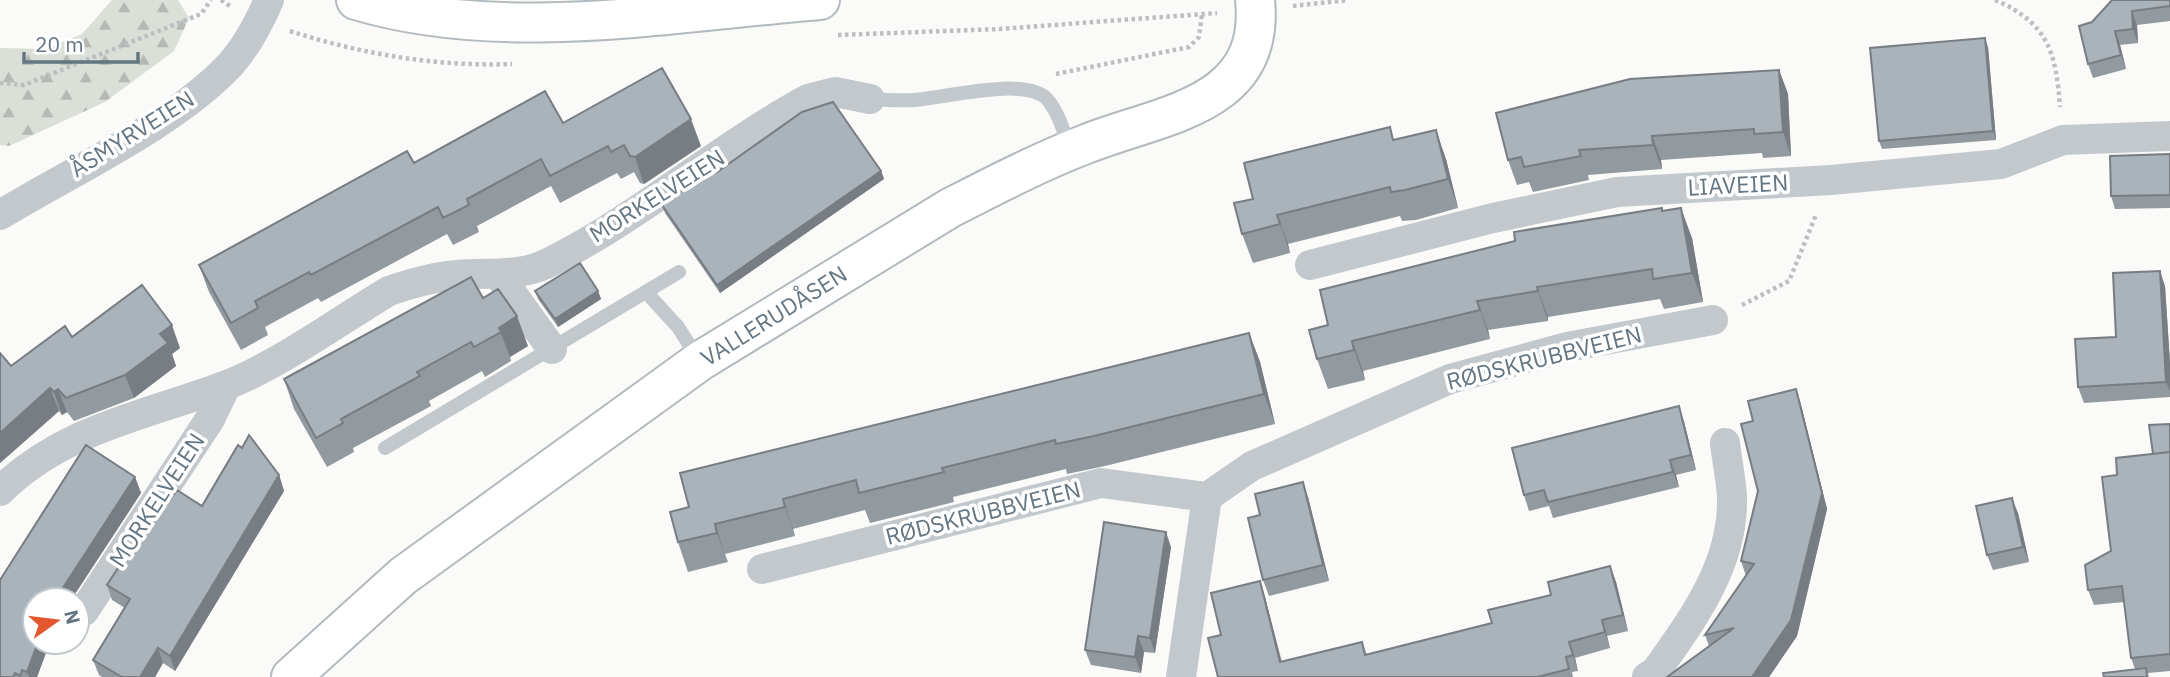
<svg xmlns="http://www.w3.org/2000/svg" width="2170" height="677" viewBox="0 0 2170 677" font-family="'IBM Plex Sans',sans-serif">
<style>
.forest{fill:url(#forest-firs)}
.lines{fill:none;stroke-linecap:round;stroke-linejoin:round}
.secondary-casing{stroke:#b3babf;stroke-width:42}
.path{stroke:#bbbfc2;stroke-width:4.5;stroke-dasharray:3.5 3.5;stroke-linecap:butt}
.lane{stroke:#c3c8cc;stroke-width:14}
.street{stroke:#c3c8cc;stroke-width:30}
.secondary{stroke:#fff;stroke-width:38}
.wall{fill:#929a9f}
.shaded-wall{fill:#777d82}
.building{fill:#aab3b9;stroke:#777d82;stroke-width:2}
.labels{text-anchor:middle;stroke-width:7;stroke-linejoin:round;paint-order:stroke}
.street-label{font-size:23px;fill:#657683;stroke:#fff}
</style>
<defs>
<pattern id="forest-firs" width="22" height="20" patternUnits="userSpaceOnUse" patternTransform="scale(1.75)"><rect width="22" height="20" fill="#dadfd7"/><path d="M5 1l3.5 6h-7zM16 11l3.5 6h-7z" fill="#b4b9b4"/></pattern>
</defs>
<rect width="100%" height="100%" fill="#fafaf8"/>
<path class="forest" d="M112,0H178L189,18L174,51L105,102L9,146L0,145V48L46,49L82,34Z"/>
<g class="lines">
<g class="secondary-casing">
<path id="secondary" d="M356,0C501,44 671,12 820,0
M291,677L403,576L700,361L950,208C995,185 1039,162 1086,144C1161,114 1266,107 1255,0"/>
</g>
<path class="path" d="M221,0L230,6
M1995,0C2048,23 2056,52 2060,107
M1293,6L1348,0
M290,31C361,54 437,67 512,64
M838,35L999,29L1217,13
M1056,74L1189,47L1199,37L1202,14
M0,83L24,85L201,14L211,0
M1742,305L1789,281L1816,215"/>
<path class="lane" d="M870,99C885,100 899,101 914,100C945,98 1025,76 1047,99C1059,113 1064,132 1069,149
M646,292L678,327L699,360
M385,448L679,272"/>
<path class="street" d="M0,215C72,171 172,126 230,65C247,46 259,23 269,0
M1310,265L1493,218L1617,192L1831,180L2001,164L2063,140L2170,136
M498,274L552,349
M0,491C63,429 144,416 224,386C276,367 340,320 389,291C412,283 433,277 457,275C486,272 519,277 546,264C639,218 718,148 808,99L835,92L870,99
M762,569L1101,483L1207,497
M84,611L210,419L226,386
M1181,677L1207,497L1252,466L1450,379L1567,347L1713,320
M1647,677L1656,671C1693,619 1734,564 1732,497C1731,479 1727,461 1725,443"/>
<use href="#secondary" class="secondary"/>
</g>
<path class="wall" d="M2170,0V21L2137,25L2138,43L2120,45L2126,69L2093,78L2088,64L2079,26Z
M1988,47L1996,140L1882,149L1879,141Z
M1779,70L1788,94L1791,156L1763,158L1762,153L1661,160L1662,169L1588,175L1589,180L1533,192L1529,182L1517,185L1508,160Z
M563,123L701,146L644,184L640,183L634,172L621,179L617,173L560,203L551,186L477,226L479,232L453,245L447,234L321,302L318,298L265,327L268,335L241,350L209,292L199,265L414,163Z
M1395,140L1446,159L1458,208L1416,220L1402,221L1400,216L1288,244L1290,253L1253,263L1242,234L1253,199Z
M2170,154V208L2115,209L2111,196Z
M881,171L884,179L720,293L665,213L662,205L717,172Z
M1662,208L1663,211L1692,238L1703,302L1664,309L1660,299L1548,317V321L1488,330L1490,339L1363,371L1365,380L1328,389L1317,359L1328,325Z
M2165,286L2170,363V397L2084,403L2078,387L2116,337Z
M535,291H598L601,299L558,327L538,299Z
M483,298L528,346L510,357L511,361L485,377L482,371L429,401L431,406L353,448L354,452L327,467L294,409L284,379Z
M1249,333L1260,362L1275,424L1105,466L1067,474L1066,469L953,497L954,502L870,523L865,510L793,529L795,536L725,554L728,562L688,572L678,542L689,507Z
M72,337L180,348L172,354L176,366L134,398L74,421L67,412L62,415L59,411L0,463V353L11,366Z
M1796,389L1801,405L1827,509L1797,636L1769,677H1667L1709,646L1705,635L1746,576L1741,561L1758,491L1753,421Z
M1684,422L1696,470L1676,475L1679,487L1553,518L1549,506L1529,511L1524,495Z
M2170,424V671L2148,673L2149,677L2135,669L2131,658L2124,602L2094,605L2088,590L2111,551L2117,475L2153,454Z
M86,445L135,477L141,493L71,600H35V642H50L37,677H0V580Z
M279,475L284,491L175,671L163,663L155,677H102L99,675L93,660L125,608L112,600L107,585L170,500L202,506Z
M1308,497L1329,581L1269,596L1263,580L1260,515Z
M2018,513L2029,562L1993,570L1987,555Z
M1171,547L1155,653L1144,652L1141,673L1091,665L1085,650Z
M1610,566L1616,582L1628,631L1607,636L1610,648L1575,658L1578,671L1572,672L1573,677H1218L1221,635L1260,581L1265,597L1282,662L1362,642L1367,655L1492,623Z"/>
<path class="shaded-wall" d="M2132,11L2137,25L2138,43L2133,29Z
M2115,31L2120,45L2126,69L2121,55Z
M1985,38L1988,47L1996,140L1993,131Z
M1779,70L1788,94L1791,156L1783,132Z
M691,119L701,146L644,184L635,157Z
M1436,130L1446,159L1458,208L1448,179Z
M1652,136L1661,160L1662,169L1653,145Z
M881,171L884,179L720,293L717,285Z
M1681,208L1692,238L1703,302L1692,273Z
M1277,215L1288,244L1290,253L1280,224Z
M2160,271L2165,286L2170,363V391L2166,382Z
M1537,287L1548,317V321L1538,291Z
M598,291L601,299L558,327L555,319Z
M1477,301L1488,330L1490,339L1480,310Z
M517,316L528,346L510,357L499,328Z
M172,325L180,348L172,354L176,366L134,398L125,375L160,334Z
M1249,333L1260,362L1275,424L1264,394Z
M1352,341L1363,371L1365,380L1354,350Z
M50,388L59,411L0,463V433Z
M58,389L67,412L62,415L54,392Z
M1796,389L1801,405L1827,509L1797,636L1769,677H1752Z
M1679,406L1684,422L1696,470L1691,455Z
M1670,460L1676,475L1679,487L1673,472Z
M279,475L284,491L175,671L170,656Z
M135,477L141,493L71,600H55Z
M1303,482L1308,497L1329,581L1323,565Z
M2012,498L2018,513L2029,562L2023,547Z
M783,499L793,529L795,536L785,507Z
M715,524L725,554L728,562L717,533Z
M1166,532L1171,547L1155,653L1150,638Z
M1610,566L1616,582L1628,631L1623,615Z
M1260,581L1265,597L1285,677L1280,662Z
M1602,620L1607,636L1610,648L1605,632Z
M1138,636L1144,652L1141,673L1135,657Z
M38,642H50L37,677H29L27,672Z
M1569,642L1575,658L1578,671L1573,655Z
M158,648L163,663L155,677H140Z"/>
<path class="building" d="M2112,0H2170V6L2132,11L2133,29L2115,31L2121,55L2088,64L2079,26L2092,22Z
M1985,38L1993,131L1879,141L1870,48Z
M662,68L691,119L635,157L630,156L624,145L611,152L608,146L550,176L541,159L467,199L469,205L443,218L438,207L311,275L309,272L255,301L258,308L231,323L199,265L407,151L414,163L545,91L563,123Z
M1779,70L1783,132L1754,134V129L1652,136L1653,145L1579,150L1581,156L1524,167L1521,157L1508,160L1496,113L1630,79Z
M833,102L881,171L717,285L662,205L715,168L717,172L802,112Z
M1390,127L1393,140L1436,130L1448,179L1405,190L1391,192L1390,187L1277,215L1280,224L1242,234L1234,203L1253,199L1244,163Z
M2170,154V195L2111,196L2110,156Z
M1662,208V211L1681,208L1692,273L1653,279L1652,269L1537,287L1538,291L1477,301L1480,310L1352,341L1354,350L1317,359L1309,330L1328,325L1320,290L1515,241L1514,232Z
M580,263L598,291L555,319L535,291Z
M2160,271L2166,382L2078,387L2075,339L2116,337L2113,273Z
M471,277L483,298L498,289L517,316L499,328L501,332L474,347L471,342L417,372L420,376L341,419L343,423L316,438L284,379Z
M142,285L172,325L160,334L168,343L125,375L66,398L58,389L54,392L50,388L0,433V353L11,366L65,326L72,337Z
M1249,333L1264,394L1094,436L1056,444L1055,440L942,468L944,472L859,493L856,480L783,499L785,507L715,524L717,533L678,542L670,512L689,507L680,473Z
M1796,389L1822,493L1791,620L1752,677H1667L1734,628L1705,635L1754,564L1741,561L1758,491L1741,424L1753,421L1748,401Z
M1679,406L1691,455L1670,460L1673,472L1548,502L1544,490L1524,495L1512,448Z
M2170,424V452L2153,454L2149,425Z
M249,435L279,475L170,656L158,648L140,677H122L93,660L130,599L107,585L164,497L170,500L177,490L202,506L238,445L242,448Z
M86,445L135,477L55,600H35V642H38L27,672L22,670L20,676L15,673L13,677H0V580Z
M2170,452V654L2131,658L2122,586L2088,590L2085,565L2111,551L2102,477L2117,475L2116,458Z
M1303,482L1323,565L1263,580L1248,518L1260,515L1255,494Z
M2012,498L2023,547L1987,555L1976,506Z
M1104,522L1166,532L1150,638L1138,636L1135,657L1085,650Z
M1610,566L1623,615L1602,620L1605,632L1569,642L1573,655L1566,657L1569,669L1537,677H1218L1208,638L1221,635L1211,593L1260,581L1280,662L1362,642L1365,655L1492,623L1488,610L1551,595L1548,582Z
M2146,668L2147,677H2104L2103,673Z"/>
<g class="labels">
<g class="street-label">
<text transform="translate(132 134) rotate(-32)" y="8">ÅSMYRVEIEN</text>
<text transform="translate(1738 185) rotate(-3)" y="8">LIAVEIEN</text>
<text transform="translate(657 196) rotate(-32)" y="8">MORKELVEIEN</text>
<text transform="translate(774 316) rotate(-32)" y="8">VALLERUDÅSEN</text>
<text transform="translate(1544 358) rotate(-14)" y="8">RØDSKRUBBVEIEN</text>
<text transform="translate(157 500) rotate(-57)" y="8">MORKELVEIEN</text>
<text transform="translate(983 513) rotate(-14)" y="8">RØDSKRUBBVEIEN</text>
</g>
</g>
<g transform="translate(56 621) rotate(76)"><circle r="33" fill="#ffffff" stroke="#c1c8cd" stroke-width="2"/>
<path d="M0-5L12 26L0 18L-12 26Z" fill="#e4572e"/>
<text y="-10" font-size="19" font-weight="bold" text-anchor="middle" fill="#657683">N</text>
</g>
<path d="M24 52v10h114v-10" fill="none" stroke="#657683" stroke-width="3.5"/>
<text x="35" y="52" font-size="21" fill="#657683" stroke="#ffffff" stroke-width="5" paint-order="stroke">20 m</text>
</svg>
